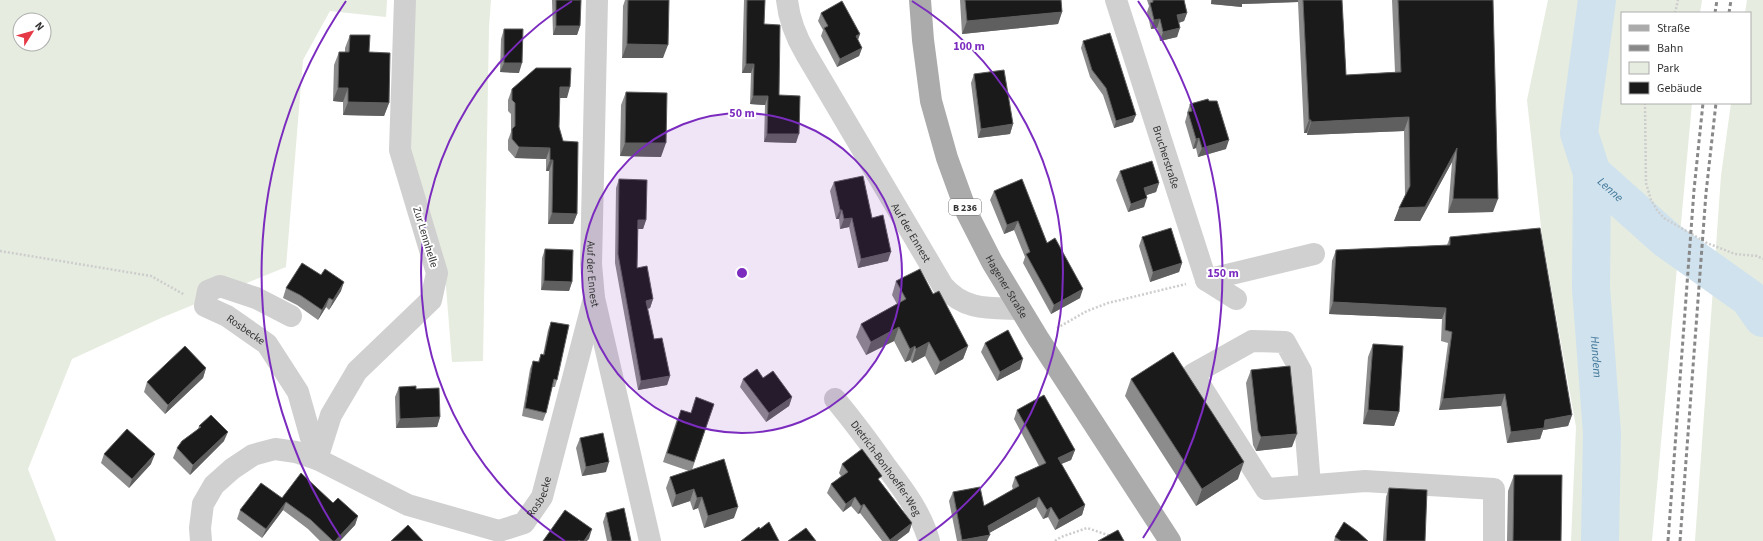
<svg xmlns="http://www.w3.org/2000/svg" width="1763" height="541" viewBox="0 0 1763 541" font-family="'Source Sans 3',sans-serif">
<style>
.green{fill:#e6ecdf;fill-rule:evenodd}
.lines{fill:none;stroke-linecap:round;stroke-linejoin:round}
.river{stroke:#cfe2ee;stroke-width:38}
.path{stroke:#cdcdcd;stroke-width:2.5;stroke-dasharray:2 2;stroke-linecap:butt}
.minor{stroke:#d0d0d0;stroke-width:22}
.major{stroke:#ababab;stroke-width:22}
.rail{stroke:#888;stroke-width:3;stroke-dasharray:4 3;stroke-linecap:butt}
.wall{fill:#8c8c8c}
.shaded-wall{fill:#5f5f5f}
.building{fill:#1a1a1a;stroke:#5f5f5f}
.ring{fill:none;stroke:#7b2cbf;stroke-width:2}
.labels{text-anchor:middle;stroke-width:4;stroke-linejoin:round;paint-order:stroke}
.shield{fill:#fff;stroke:#707070;stroke-width:1}
.shield-label{font-size:10px;font-weight:bold;fill:#333}
.street-label{font-size:11px;fill:#333;stroke:#fff}
.water-label{font-size:12px;font-style:italic;fill:#3f7597;stroke:#fff}
.centre{fill:#7b2cbf;stroke:#fff;stroke-width:2}
.ring-label{font-size:12px;text-anchor:middle;font-weight:bold;fill:#7b2cbf;stroke:#fff;stroke-width:4;stroke-linejoin:round;paint-order:stroke}
</style>
<rect width="100%" height="100%" fill="#fff"/>
<path class="green" d="M0,0H387L386,17L330,11L303,60L286,267L161,318L72,359L28,469L56,541H0ZM20,20H44V44H20Z
M415,0H491L489,27L483,361L452,362L445,274L408,148Z
M1548,0H1702L1700,13H1622V103H1692L1652,541H1571L1576,427L1542,236L1527,100Z
M1747,0H1763V541H1695L1721,176L1731,103H1750V13H1745Z"/>
<g class="lines">
<g class="river">
<path id="s1" d="M1597,0L1579,133L1592,173L1666,239L1749,298L1763,318"/>
<path id="s2" d="M1592,173L1591,288L1602,433L1600,541"/>
</g>
<path class="path" d="M1675,13L1678,0
M1645,103L1646,183L1651,200L1657,210L1664,218L1707,243L1735,254L1757,256L1763,259
M0,251L151,276L185,295
M1057,328L1087,311L1108,303L1186,284
M1055,541L1061,537L1087,528L1111,536"/>
<g class="minor">
<path id="s3" d="M597,0L591,264L594,298L650,541"/>
<path id="s4" d="M787,0C789,19 796,37 806,54L943,286C965,311 989,308 1020,309"/>
<path id="s5" d="M1116,0L1206,280L1236,299"/>
<path d="M1206,280L1314,254"/>
<path id="s6" d="M291,316L256,298L220,286L208,291L205,306L227,316L267,344L298,392L317,459"/>
<path id="s7" d="M835,399C853,421 869,442 885,465C903,489 921,512 929,541"/>
<path d="M317,459L331,415L357,371L431,300L437,273L400,150L405,0"/>
<path d="M1310,485L1301,371L1285,342L1252,341L1193,374L1266,489L1365,481L1494,489V541"/>
<path id="s8" d="M201,541L200,528L203,504L214,485L232,469L253,455L275,449L296,452L317,459L408,505L499,531L524,523L542,497L594,298"/>
</g>
<path class="major" id="s9" d="M920,0L923,40L931,101L947,158L967,213L992,262L1038,338L1170,541"/>
<path class="rail" d="M1715,13L1717,0
M1729,13L1731,0
M1668,541L1694,190L1703,103
M1680,541L1706,193L1716,103"/>
</g>
<path class="wall" d="M552,0H581L580,26L577,35H553Z
M625,0H669L663,58H622L623,6Z
M744,0H765L764,24L779,95L796,143L764,142L765,105L750,104L751,73H742Z
M960,0H1061L1062,12L1058,24L962,34Z
M1147,0H1184L1187,13L1184,21L1179,23L1177,37L1160,41L1157,28L1151,29L1147,12L1149,6Z
M1211,0H1342L1346,75L1395,72L1392,0H1493V212L1448,213L1452,162L1420,221H1394L1405,195L1404,131L1307,135V133H1304L1298,2L1242,4V7L1211,4Z
M821,13L860,34L858,40L862,48L859,56L837,67L821,36L823,30L818,21Z
M504,29L519,73L500,72L501,39Z
M350,35L369,52L389,103L384,116L343,115V102L333,101L334,65L339,52H345V48Z
M1083,41L1133,122L1114,128L1103,95L1090,77L1081,48Z
M974,74L1013,124L1010,134L978,138L971,83Z
M512,89L567,98H560L559,127L577,214L573,224H548L549,171H546V159L515,158L508,150V140L511,132V114L508,111V100Z
M626,92L661,157L620,156L621,105Z
M1190,104L1226,149L1198,157L1196,148L1193,149L1185,122L1187,115V113Z
M1120,171L1159,183L1156,192L1146,195L1144,207L1128,212L1116,180Z
M619,179L646,220L643,229H638L637,268L653,299L650,308L647,309L654,339L670,376L667,385L638,390L615,263L616,188Z
M834,182L872,218L888,261L858,268L849,227L840,229L839,219H836L830,191Z
M994,191L1047,243L1080,298L1051,314L1023,263L1025,257L1014,230L1004,234L990,200Z
M1142,237L1182,263L1179,272L1150,282L1139,246Z
M1450,237L1572,415L1568,426L1543,430L1540,439L1507,443L1501,406L1439,410L1448,343L1441,341L1442,319L1329,314L1332,261L1336,250L1447,245Z
M545,249L572,282L569,291L541,290L542,258Z
M896,281L933,294L968,346L963,359L935,375L925,356L912,363L910,360L905,362L894,341L866,355L856,337L861,324L897,304L892,295Z
M286,288L341,291L329,310L326,307L318,320L297,305L283,298Z
M551,322L557,380L555,387H552L546,413L543,421L522,416L530,369L533,361L538,362L541,354L543,355L548,330Z
M985,343L1020,369L997,381L981,352Z
M1373,344L1399,412L1394,426L1363,424L1368,357Z
M206,368L203,378L165,414L144,392L147,382Z
M1251,370L1292,447L1256,451L1253,445L1246,383Z
M763,378L792,397L789,406L766,422L740,387L743,379Z
M1131,379L1238,479L1196,506L1125,396Z
M399,387L416,389L440,417L437,427L396,428L395,397Z
M714,404L692,470L734,518L704,528L698,508L693,510L690,501L672,507L666,488L670,477L689,471L663,462L677,419Z
M1017,410L1075,450L1071,460L1061,464L1085,505L1082,515L1055,530L1048,517L1043,519L1036,507L989,533L987,541H957L949,501L953,492L984,506L1013,490L1012,486L1015,477L1039,466L1014,419Z
M199,426L224,441L190,475L173,458L177,448L198,429Z
M580,438L606,472L582,476L576,448Z
M104,454L151,464L129,488L101,463Z
M842,464L880,481L912,523L909,532L897,541H882L860,513L858,514L851,506L843,512L827,493L831,484L841,476L839,473Z
M1514,475L1561,541H1507L1508,491Z
M1389,488L1425,541H1383L1386,497Z
M282,498L333,503L358,516L355,525L340,541H320L308,529L283,510L262,538L237,519L240,510Z
M606,513L631,541H607L603,522Z
M1335,537L1368,541H1334Z"/>
<path class="shaded-wall" d="M1212,0H1298V2L1242,4V7L1211,4Z
M1062,12L1058,24L962,34L967,21Z
M1187,13L1184,21L1174,24L1177,15Z
M1160,19L1157,28L1151,29L1154,20Z
M556,26H580L577,35H553Z
M1180,28L1177,37L1160,41L1163,32Z
M860,34L857,42L856,36Z
M627,44L668,45L663,58H622Z
M862,48L859,56L837,67L840,59Z
M504,63H522L519,73L500,72Z
M746,64H754L751,73H742Z
M560,87H570L567,98H556Z
M338,88H348L343,102L333,101Z
M753,96H768L765,105L750,104Z
M348,102L389,103L384,116L343,115Z
M1136,115L1133,122L1114,128L1116,121Z
M1409,117L1404,131L1307,135L1311,122Z
M1309,120H1311L1307,133H1304Z
M1013,124L1010,134L978,138L981,129Z
M767,134H799L796,143L764,142Z
M1199,138L1196,148L1193,149L1196,139Z
M1229,140L1226,149L1198,157L1202,148Z
M625,143H666L661,157L620,156Z
M519,147L550,148L546,159L515,158Z
M1457,148L1452,162L1420,221H1394L1399,208Z
M550,160H553L549,171H546Z
M1159,183L1156,192L1141,197L1144,188Z
M1147,198L1144,207L1128,212L1131,204Z
M1453,199H1498L1493,212L1448,213Z
M840,210H842L839,219H836Z
M552,213L577,214L573,224H548Z
M852,218L849,227L840,229L844,219Z
M638,220H646L643,229H634Z
M1018,221L1014,230L1004,234L1007,225Z
M891,252L888,261L858,268L861,259Z
M1182,263L1179,272L1150,282L1153,272Z
M544,281L572,282L569,291L541,290Z
M344,282L341,291L329,310L333,300Z
M1083,289L1080,298L1051,314L1054,305Z
M329,298L326,307L318,320L322,310Z
M653,299L650,308L643,310L646,301Z
M1333,302L1446,308L1442,319L1329,314Z
M899,327L894,341L866,355L871,342Z
M929,342L925,356L912,363L916,349Z
M915,346L910,360L905,362L910,349Z
M968,346L963,359L935,375L940,362Z
M1023,359L1020,369L997,381L1000,372Z
M206,368L203,378L165,414L168,405Z
M670,376L667,385L638,390L641,381Z
M1505,394L1501,406L1439,410L1443,399Z
M792,397L789,406L766,422L769,413Z
M1368,410L1399,412L1394,426L1363,424Z
M1572,415L1568,426L1543,430L1540,439L1507,443L1511,432L1545,420Z
M440,417L437,427L396,428L400,419Z
M228,432L224,441L190,475L193,465Z
M1297,434L1292,447L1256,451L1261,437Z
M1075,450L1071,460L1054,467L1058,458Z
M155,454L151,464L129,488L132,479Z
M609,462L606,472L582,476L586,467Z
M1244,462L1238,479L1196,506L1202,489Z
M694,489L690,501L672,507L676,495Z
M702,497L698,508L693,510L697,498Z
M855,497L851,506L843,512L846,504Z
M1039,497L1036,507L984,536L988,526Z
M286,502L283,510L262,538L266,529Z
M864,504L860,513L858,514L861,506Z
M1085,505L1082,515L1055,530L1059,520Z
M738,507L734,518L704,528L708,516Z
M1051,507L1048,517L1043,519L1047,510Z
M358,516L355,525L340,541H335Z
M912,523L909,532L897,541H890V540Z
M592,529L589,539L587,541H584Z
M990,535L987,541H962V540Z"/>
<path class="building" d="M556,0H581L580,26H556Z
M628,0H669L668,45L627,44Z
M747,0H765L764,24L780,25L779,95L800,96L799,134H767L768,96H753L754,64H746Z
M965,0H1061L1062,12L967,21Z
M1153,0H1184L1187,13L1177,15L1180,28L1163,32L1160,19L1154,20L1150,3L1153,2Z
M1303,0H1342L1346,75L1401,72L1398,0H1493L1498,199H1453L1457,148L1425,207L1399,208L1410,186L1409,117L1311,122V120H1309Z
M842,1L860,34L856,36L862,48L840,59L824,28L828,26L821,13Z
M504,29H523L522,63H504Z
M1110,33L1136,115L1116,121L1106,88L1092,70L1083,41Z
M350,35H370L369,52L390,53L389,103L348,102V88H338L339,52H349Z
M536,68H571L570,87H560L559,127L563,141L578,142L577,214L552,213L553,160H550V148L519,147L512,139V129L515,126V103L512,100V89Z
M1004,70L1013,124L981,129L974,74Z
M626,92L667,93L666,143H625Z
M1208,99L1209,101H1217L1229,140L1202,148L1199,138L1196,139L1188,112L1192,111L1190,104Z
M1152,161L1159,183L1144,188L1147,198L1131,204L1120,171Z
M863,176L872,218L883,215L891,252L861,259L852,218L844,219L842,210H840L834,182Z
M619,179L647,180L646,220H638L637,268L647,266L653,299L646,301L654,339L662,338L670,376L641,381L618,254Z
M1022,179L1047,243L1055,238L1083,289L1054,305L1026,254L1030,252L1018,221L1007,225L994,191Z
M1171,228L1182,263L1153,272L1142,237Z
M1540,228L1572,415L1545,420L1544,428L1511,432L1505,394L1443,399L1452,332L1445,330L1446,308L1333,302L1336,250L1450,245V237Z
M545,249L573,250L572,282L544,281Z
M302,263L321,275L325,269L344,282L333,300L329,298L322,310L300,295L286,288Z
M920,269L933,294L939,291L968,346L940,362L929,342L916,349L915,346L910,349L899,327L871,342L861,324L906,299L896,281Z
M551,322L569,325L557,380L554,379L546,413L525,408L533,361L539,362L541,354L544,355Z
M1008,330L1023,359L1000,372L985,343Z
M1373,344L1403,346L1399,412L1368,410Z
M185,346L206,368L168,405L147,382Z
M1173,352L1244,462L1202,489L1131,379Z
M1290,366L1297,434L1261,437L1258,431L1251,370Z
M757,369L763,378L773,371L792,397L769,413L743,379Z
M416,386V389L439,388L440,417L400,419L399,387Z
M1044,395L1075,450L1058,458L1085,505L1059,520L1051,507L1047,510L1039,497L988,526L990,535L962,540L953,492L980,487L984,506L1019,486L1015,477L1046,463L1017,410Z
M696,397L714,404L694,462L667,453L681,410L691,413Z
M211,415L228,432L193,465L177,448L182,441L201,427L199,426Z
M127,429L155,454L132,479L104,454Z
M603,433L609,462L586,467L580,438Z
M862,449L882,476L878,479L912,523L890,540L864,504L861,506L855,497L846,504L831,484L848,472L842,464Z
M724,459L738,507L708,516L702,497L697,498L694,489L676,495L670,477Z
M301,473L333,503L338,498L358,516L335,541H333L311,520L286,502L266,529L240,510L261,483L282,498Z
M1514,475H1562L1561,541H1513Z
M1389,488L1427,490L1425,541H1386Z
M624,508L631,541H612L606,513Z
M565,510L592,529L584,541H580L579,540L578,541H543Z
M769,522L779,541H741L759,527L760,529Z
M1344,522L1358,532L1368,541H1341L1335,537Z
M408,525L423,541H391Z
M806,528L816,541H788Z
M1118,530L1124,541H1098Z"/>
<circle cx="742" cy="273" r="160" fill="#7b2cbf" fill-opacity=".12"/>
<g class="ring">
<circle cx="742" cy="273" r="160"/>
<path d="M565 541A321 321 0 0 1 572 1M912 1A321 321 0 0 1 919 541"/>
<path d="M341 538A481 481 0 0 1 346 1M1138 1A481 481 0 0 1 1143 538"/>
</g>
<g class="labels">
<rect class="shield" x="949" y="199" width="32" height="16" rx="3"/>
<g class="shield-label">
<text x="965" y="211">B 236</text>
</g>
<g class="street-label">
<text dy="4" stroke="none"><textPath href="#s5" startOffset="165">Brucherstraße</textPath></text>
<text dy="4" stroke="none"><textPath href="#s4" startOffset="265">Auf der Ennest</textPath></text>
<text transform="translate(426 237) rotate(73)" y="4">Zur Lennhelle</text>
<text dy="4" stroke="none"><textPath href="#s3" startOffset="274">Auf der Ennest</textPath></text>
<text dy="4" stroke="none"><textPath href="#s9" startOffset="303">Hagener Straße</textPath></text>
<text dy="4" stroke="none"><textPath href="#s6" startOffset="153">Rosbecke</textPath></text>
<text dy="4" stroke="none"><textPath href="#s7" startOffset="86">Dietrich-Bonhoeffer-Weg</textPath></text>
<text dy="4" stroke="none"><textPath href="#s8" startOffset="428">Rosbecke</textPath></text>
</g>
<g class="water-label">
<text dy="4" stroke="none"><textPath href="#s1" startOffset="201">Lenne</textPath></text>
<text dy="4" stroke="none"><textPath href="#s2" startOffset="184">Hundem</textPath></text>
</g>
</g>
<circle cx="742" cy="273" r="6" class="centre"/>
<g class="ring-label">
<text x="969" y="50">100 m</text>
<text x="742" y="117">50 m</text>
<text x="1223" y="277">150 m</text>
</g>
<rect x="1621" y="12" width="130" height="92" fill="#ffffff" stroke="#adadad"/>
<rect x="1629" y="25" width="20" height="6" fill="#ababab" stroke="#adadad"/>
<text x="1657" y="32" font-size="12" fill="#333333">Straße</text>
<rect x="1629" y="45" width="20" height="6" fill="#888888" stroke="#adadad"/>
<text x="1657" y="52" font-size="12" fill="#333333">Bahn</text>
<rect x="1629" y="62" width="20" height="12" fill="#e6ecdf" stroke="#adadad"/>
<text x="1657" y="72" font-size="12" fill="#333333">Park</text>
<rect x="1629" y="82" width="20" height="12" fill="#1a1a1a" stroke="#adadad"/>
<text x="1657" y="92" font-size="12" fill="#333333">Gebäude</text>
<g transform="translate(32 32) rotate(53)"><circle r="19" fill="#ffffff" stroke="#adadad"/>
<path d="M0-3L7 15L0 10L-7 15Z" fill="#e63946"/>
<text y="-6" font-size="11" font-weight="bold" text-anchor="middle" fill="#333333">N</text>
</g>
</svg>
